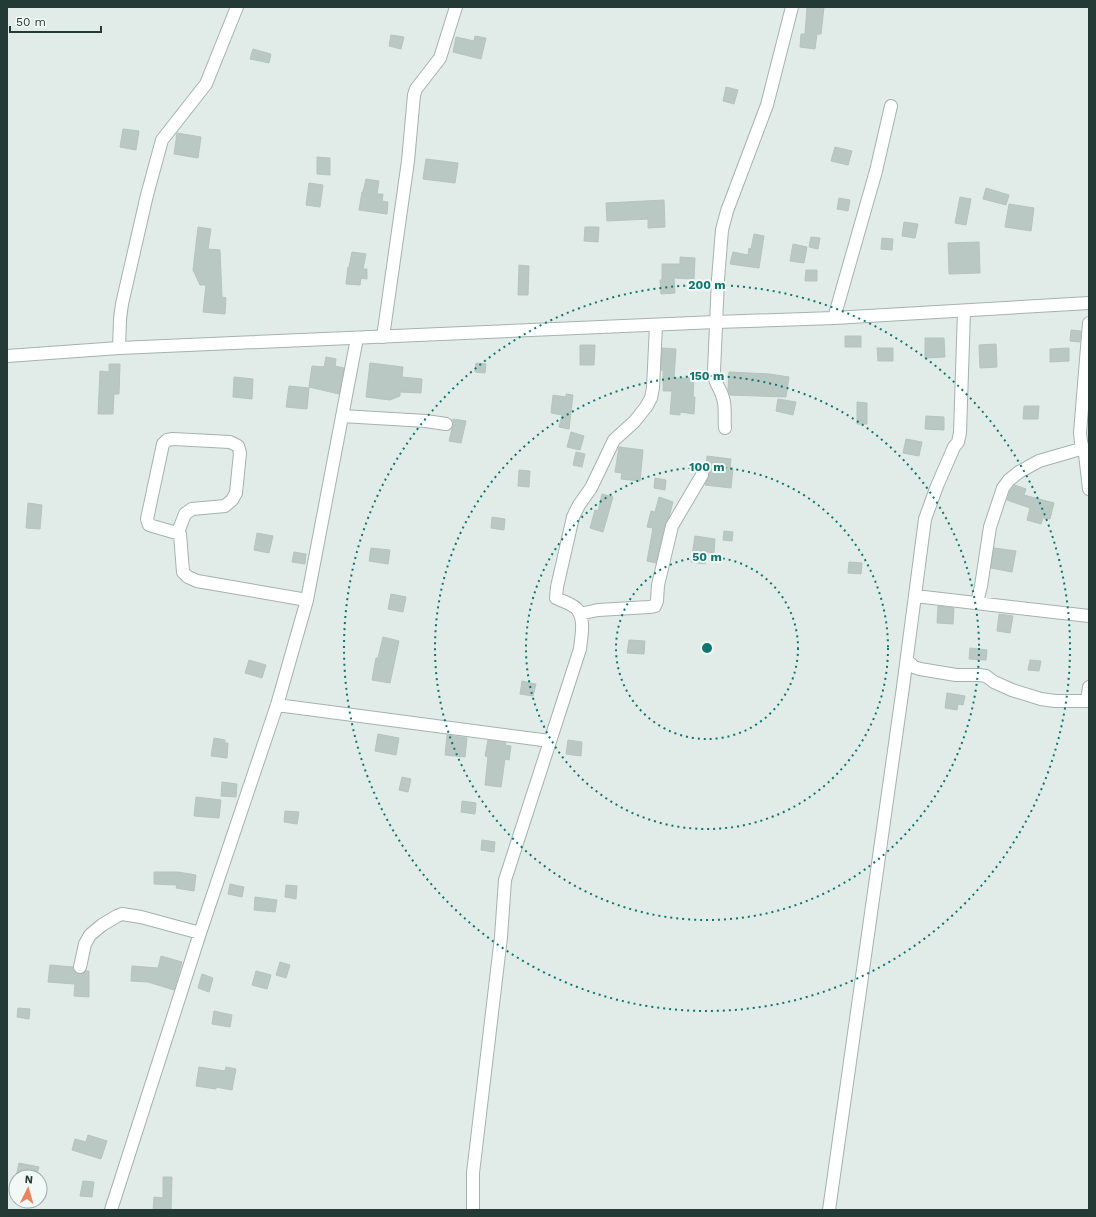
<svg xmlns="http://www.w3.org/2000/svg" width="1096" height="1217" viewBox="0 0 1096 1217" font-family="'Work Sans',sans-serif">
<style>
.building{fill:#bac8c3;stroke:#b4c4be}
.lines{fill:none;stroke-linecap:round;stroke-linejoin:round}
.minor-casing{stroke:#a4b3ae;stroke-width:14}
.tertiary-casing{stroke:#a4b3ae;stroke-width:14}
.minor{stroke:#fff;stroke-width:12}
.tertiary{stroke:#fff;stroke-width:12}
.ring{fill:none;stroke:#0f766e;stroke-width:2;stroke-dasharray:2 4}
.centre{fill:#0f766e;stroke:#f2f8f5;stroke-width:2}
.ring-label{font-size:12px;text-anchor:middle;font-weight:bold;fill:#0f766e;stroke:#f2f8f5;stroke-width:4;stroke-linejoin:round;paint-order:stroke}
</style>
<rect width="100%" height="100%" fill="#e1ebe7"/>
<path class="building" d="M807,7H824L821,34H817L815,49L800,47L801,34H805Z
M391,35L404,37L401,49L389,46Z
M475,36L486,38L481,59L453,52L456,37L474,41Z
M253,49L271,54L269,63L250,59Z
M726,87L738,90L734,104L723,101Z
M123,129L139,131L136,150L120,147Z
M177,133L201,137L198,158L174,154Z
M835,147L852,151L848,165L831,161Z
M317,157L330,158V175L317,174Z
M426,159L458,163L455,183L423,179Z
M366,179L379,181L377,194H383L382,201L388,202L387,214L359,210L362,192H363Z
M309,183L323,185L320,207L306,205Z
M986,188L1009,195L1006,205L983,199Z
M960,197L971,199L966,225L955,223Z
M839,198L850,200L848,211L837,209Z
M664,200L665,227L648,228V219L607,221L606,203Z
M1009,204L1034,208L1031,231L1005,227Z
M904,222L918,224L915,238L902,236Z
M198,227L211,229L208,249L220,250L222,297L226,298L225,314L203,312L206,285H200L193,270Z
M585,227H599L598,242L584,241Z
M754,234L764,236L759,268L730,264L733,252L748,255L749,248L751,249Z
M811,237L820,238L818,249L809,247Z
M882,238L893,239L892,250L881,249Z
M979,242L980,273L949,274L948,243Z
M793,244L807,247L804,263L790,261Z
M352,252L366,254L363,269H367V279L361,278L360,285L346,284L348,267H349Z
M680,257L695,258L694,279L674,278L675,293L661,294L660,280H662V264H680Z
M519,265L529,266L528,295H518Z
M806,270H817V281H805Z
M1071,330L1081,331L1080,342L1070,341Z
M845,336H861V347H845Z
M925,338H944L945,357L925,358Z
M996,344L997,367L980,368L979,345Z
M580,345H595L594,365H580Z
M662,348L676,349L674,378H694L693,397H695L694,414L680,412V415L670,414L672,391H663V370H661Z
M877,348H893V361H878Z
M1069,348V361L1050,362V349Z
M326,357L336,359L335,366L344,368L339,394L309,387L312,366L324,367Z
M370,363L403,367L402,377L422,379L421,393L400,392V396L390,400L366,397Z
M476,363L486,364L485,373L475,372Z
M109,364H120L119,394H114L113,414H98L100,371L109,372Z
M729,372L769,374L789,377L786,397L730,395L728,391Z
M234,377L253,379L252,399L233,397Z
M289,386L309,388L307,409L286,407Z
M566,394L573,395L569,429L559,427L562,415L551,413L553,395L566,397Z
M778,399L796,402L793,415L776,411Z
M857,402L867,403V424H857Z
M1024,406H1039L1038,419H1023Z
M926,416L944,417V430L925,429Z
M453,419L466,421L461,443L449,441L453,425Z
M571,432L584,436L580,450L567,447Z
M906,439L922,442L919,456L903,453Z
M619,447L643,450L640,481L621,479L622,473L615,472Z
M576,452L585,454L582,467L573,465Z
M707,456L731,459L730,468H733L731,488L705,485L709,475V472L706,469Z
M519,470L530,471L529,487L518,486Z
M655,478L666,480L665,490L654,488Z
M1015,485L1026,489L1024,495L1054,503L1050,519L1043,518L1041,524L1027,520L1030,508L1007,500L1010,491Z
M602,494L613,497L603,532L590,528L595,510L598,511Z
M659,497L673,502L669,517L665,524L656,563L647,561L653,528L647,527L651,511L655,512Z
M28,503L42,505L40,529L26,528Z
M492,517L505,519L504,530L491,528Z
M724,531L733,532L732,541L723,540Z
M257,533L273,536L269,553L254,550Z
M695,536L715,539L714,553L707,552L705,564L691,562Z
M371,548L390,550L388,564L369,561Z
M994,548L1016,551L1012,572L991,568Z
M294,552L306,554L305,564L292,562Z
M849,562L862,563L861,574L848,573Z
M391,594L406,597L403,612L388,609Z
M938,606L954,608L953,624L937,623Z
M999,614L1013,616L1010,633L997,631Z
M383,637L399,641L390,683L372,680L376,658H378Z
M629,640L645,641L644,654L627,653Z
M970,648L987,650L986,660L969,659Z
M249,660L266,665L262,678L245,673Z
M1030,660L1041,661L1039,671L1028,670Z
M522,681L536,684L533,696L520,694Z
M947,693L965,696L963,705L958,704L957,710L945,708Z
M378,734L399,738L396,755L375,751Z
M447,735L467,738L465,757L445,755Z
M214,738L225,740V743H228L227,758L211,756Z
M488,740L506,743L505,745L511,746L509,760L505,759L501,787L485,785L488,757L485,756Z
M568,740L582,742L581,756L566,754Z
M402,777L411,779L408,792L399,790Z
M222,782L237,784L236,797L221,796Z
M196,797L221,800L219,818L194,816Z
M462,801L476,803L475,814L461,812Z
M285,811L299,812L297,824L284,822Z
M482,840L495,842L494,852L481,850Z
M154,872H178L196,875L194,891L176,888L177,885L154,884Z
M230,884L244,887L242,897L228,894Z
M286,885L297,886L296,899L285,897Z
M255,897L277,900L275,912L254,910Z
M161,956L182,962L174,990L148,982L131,981L132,966L158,968Z
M280,962L290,965L286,978L276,975Z
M50,965L73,967V970L79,974H83L86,971H89V997L74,996L75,984L48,982Z
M256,971L271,975L267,989L252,985Z
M202,974L213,978L209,992L198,988Z
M18,1008L30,1009L29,1019L17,1017Z
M214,1011L232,1015L230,1027L212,1024Z
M199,1067L225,1071L226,1067L236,1069L232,1090L216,1087V1089L196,1086Z
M88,1135L107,1141L101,1159L72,1150L75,1139L86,1142Z
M19,1163L39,1167L36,1177H16Z
M163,1177H172L171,1210H153L154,1197L163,1198Z
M83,1181L94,1182L92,1197L80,1196Z"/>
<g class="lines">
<g class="minor-casing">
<path id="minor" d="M834,318L876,171L891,106
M1089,323L1080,433L1081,442L1085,454L1089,489
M383,337L408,161L414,95L416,89L440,58L456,7
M119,348L120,319L122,304L147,195L162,140L206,84L237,7
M342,416L426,421L446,424
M725,428C724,418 726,407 723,398C720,386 714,385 714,371L718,279L722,230L727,211L767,105L792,7
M178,532L185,514L192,509L225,506L232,500L236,493L240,453L238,446L230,442L173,439L167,440L163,444L147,519L149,525L180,534L183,572L188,577L197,581L307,600
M915,596L1089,616
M977,603L981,586L990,527L1003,488L1009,480L1019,472L1039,461L1084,448
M580,614L598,610L649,607L655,606L657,601L658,585L672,526L702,475
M907,660L914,667L920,669L956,675H979L986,676L994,682L1012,690L1041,699L1055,701H1087L1089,687
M277,705L550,741
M80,967L85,944L90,935L102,925L117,916L122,914L141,917L200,933
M111,1210L200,933L277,705L307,600L357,338
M473,1210V1173L501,937L505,880L580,649C581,637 586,618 576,608C570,603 562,601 556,598L557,587L573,517L579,505L591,488L614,440L634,422L646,407L651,398L653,388L656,325
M829,1210L903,687L925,519L937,486L954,447L958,442L960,433L964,311"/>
</g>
<g class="tertiary-casing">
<path id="tertiary" d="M7,356L119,348L716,322L834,318L1089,303"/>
</g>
<use href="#minor" class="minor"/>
<use href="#tertiary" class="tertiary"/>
</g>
<g class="ring">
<circle cx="707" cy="648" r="91"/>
<circle cx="707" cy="648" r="181"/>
<circle cx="707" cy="648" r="272"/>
<circle cx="707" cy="648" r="363"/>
</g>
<circle cx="707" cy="648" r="6" class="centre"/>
<g class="ring-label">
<text x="707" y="289">200 m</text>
<text x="707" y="380">150 m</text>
<text x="707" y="471">100 m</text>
<text x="707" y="561">50 m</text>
</g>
<rect width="1096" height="1217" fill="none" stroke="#233b34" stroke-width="16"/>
<g transform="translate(28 1189) rotate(5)"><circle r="19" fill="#f2f8f5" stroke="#9faca8"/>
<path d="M0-3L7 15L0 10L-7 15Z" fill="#e98461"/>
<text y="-6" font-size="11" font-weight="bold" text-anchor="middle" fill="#233b34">N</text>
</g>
<path d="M10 26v6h91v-6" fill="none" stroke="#233b34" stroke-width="2"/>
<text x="16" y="26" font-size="12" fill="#233b34" stroke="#f2f8f5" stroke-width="3" paint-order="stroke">50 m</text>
</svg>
